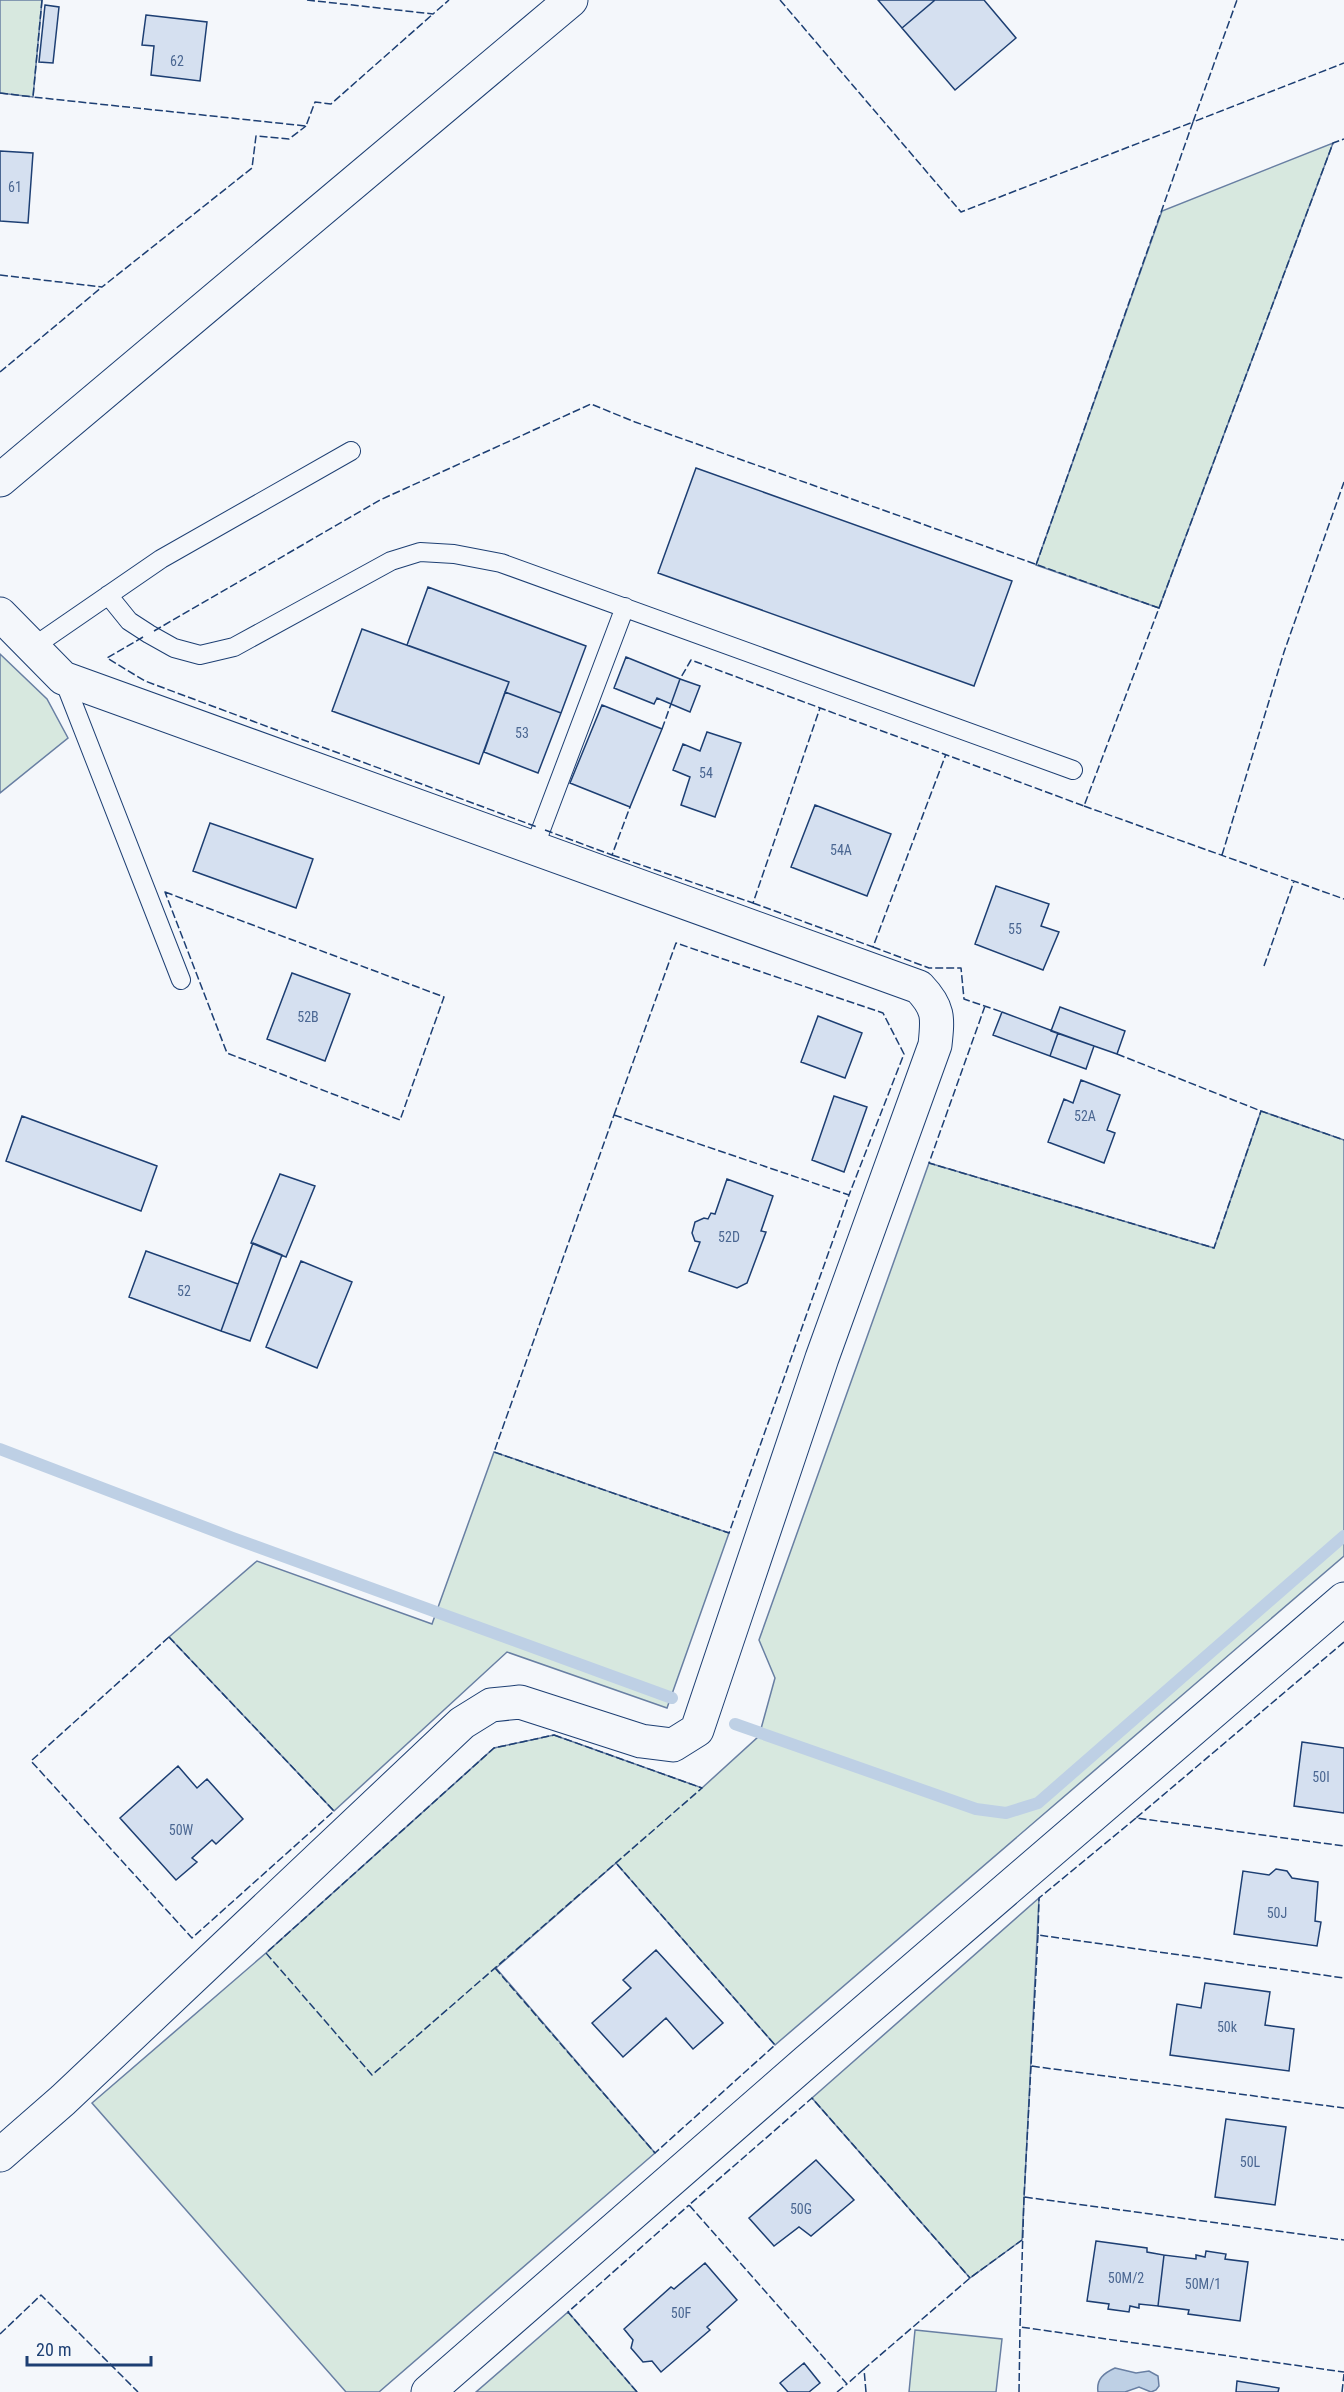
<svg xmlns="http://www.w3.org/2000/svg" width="1344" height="2392" viewBox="0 0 1344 2392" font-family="'Roboto Condensed',sans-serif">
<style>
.green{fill:#d7e8df;stroke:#687fa3;stroke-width:1.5}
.water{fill:#bed0e5;stroke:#687fa3;stroke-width:1.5}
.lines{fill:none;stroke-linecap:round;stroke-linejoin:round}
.stream{stroke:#bed0e5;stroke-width:12}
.building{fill:#d5e0f0;stroke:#1d3f73;stroke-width:1.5}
.service-casing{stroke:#1d3f73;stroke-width:20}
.minor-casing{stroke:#1d3f73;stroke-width:35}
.primary-casing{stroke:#1d3f73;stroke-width:35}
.service{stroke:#f4f7fb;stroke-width:18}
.minor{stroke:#f4f7fb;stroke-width:33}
.primary{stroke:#f4f7fb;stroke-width:33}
.fence{stroke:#1d3f73;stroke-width:1.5;stroke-dasharray:8 3;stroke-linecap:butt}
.labels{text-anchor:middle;stroke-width:4.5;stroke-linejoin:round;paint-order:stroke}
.number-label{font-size:14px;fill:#4b6792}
</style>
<rect width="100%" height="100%" fill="#f4f7fb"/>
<path class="green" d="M0,0H42L33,97L0,93Z
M1333,143L1159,608L1036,565L1162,211Z
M0,654L47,699L68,738L0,793Z
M1261,1111L1344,1140V1556L775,2045L616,1863L496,1968L655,2153L379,2392H346L92,2103L266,1953L494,1748L554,1735L702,1788L759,1736L775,1678L759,1640L929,1163L1214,1248Z
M494,1452L729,1533L667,1708L507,1652L334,1811L169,1637L257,1561L432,1624Z
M1039,1898L1022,2240L970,2278L812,2098Z
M568,2312L637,2392H476Z
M915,2330L1002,2339L996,2392H909Z"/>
<path class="water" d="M1115,2368L1136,2373L1149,2371L1158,2376L1159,2386L1156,2390L1151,2392L1139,2387L1125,2392H1098C1096,2379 1104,2373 1115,2368Z"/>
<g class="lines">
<path class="stream" d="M0,1449L233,1538L672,1698
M735,1724L976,1809L1006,1813L1038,1803L1344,1536"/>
</g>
<path class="building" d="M878,0H935L902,28Z
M935,0H984L1016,38L955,90L902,28Z
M45,5L59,7L53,63L39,62Z
M146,15L207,22L200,81L151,75L154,46L142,45Z
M0,151L33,153L28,223L0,221Z
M696,468L1012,581L974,686L658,573Z
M428,587L586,646L561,713L505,692L509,682L407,645Z
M362,629L509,682L479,764L332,711Z
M626,657L680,679L671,704L657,698L654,704L614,688Z
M680,679L700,686L690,712L671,704Z
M505,692L561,713L538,773L484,752Z
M602,705L662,729L630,807L570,783Z
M707,732L741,743L715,817L681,805L690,777L673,770L683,744L700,751Z
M815,805L891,834L867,896L791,867Z
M210,823L313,859L296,908L193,871Z
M996,886L1049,904L1041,926L1059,932L1043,970L975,944Z
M292,973L350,994L325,1061L267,1039Z
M1060,1007L1125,1031L1117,1054L1051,1031Z
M1002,1012L1058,1033L1050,1056L993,1035Z
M818,1016L862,1033L845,1078L801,1062Z
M1058,1033L1094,1046L1086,1069L1050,1056Z
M1081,1080L1120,1095L1107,1130L1115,1133L1104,1163L1048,1142L1064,1099L1073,1103Z
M834,1096L867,1107L844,1172L812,1160Z
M22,1116L157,1166L141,1211L6,1161Z
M280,1174L315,1186L286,1257L251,1243Z
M727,1179L773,1196L761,1231L766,1232L747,1283L737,1288L689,1271L700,1242L695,1241L692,1233L695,1222L704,1218L708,1219L711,1213L715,1214Z
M253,1243L282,1255L250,1341L221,1331Z
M146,1251L238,1284L221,1331L129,1297Z
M301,1261L352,1282L317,1368L266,1347Z
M1302,1742L1344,1748V1813L1294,1806Z
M178,1766L197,1788L207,1779L243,1819L216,1844L212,1840L192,1858L197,1862L176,1880L120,1818Z
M1276,1869L1287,1871L1292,1878L1318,1882L1315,1921L1321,1922L1317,1946L1234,1934L1243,1871L1269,1875Z
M656,1950L723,2023L693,2049L666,2018L623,2057L592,2023L631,1988L623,1980Z
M1205,1983L1270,1992L1265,2025L1294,2029L1289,2071L1170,2055L1177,2004L1201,2008Z
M1226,2119L1286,2127L1275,2205L1215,2197Z
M816,2160L854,2200L811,2236L799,2227L774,2246L749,2218Z
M1096,2241L1147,2248V2252L1164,2255L1158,2306L1139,2304V2308L1130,2306L1129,2312L1108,2309L1109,2304L1087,2301Z
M1206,2251L1226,2254L1225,2259L1248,2262L1240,2321L1188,2314L1189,2310L1158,2306L1164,2255L1196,2259V2255L1205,2257Z
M705,2263L737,2300L707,2327L710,2330L661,2372L652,2361L643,2362L631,2348L633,2340L624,2329L671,2287L674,2289Z
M804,2363L820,2383L809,2392H788L780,2383Z
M1237,2381L1279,2388L1278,2392H1236Z"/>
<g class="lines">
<g class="service-casing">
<path id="service" d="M108,595L129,621L149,634L174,648L200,655L234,647L391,561L420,552L454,554L501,563L1073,770
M33,647L161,559L351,451
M63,678L181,980
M534,848L625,607"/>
</g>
<g class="minor-casing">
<path id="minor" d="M0,614L63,678L919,987C939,1008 938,1017 935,1045L822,1358L697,1730L673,1745L641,1741L520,1702L491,1705L462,1723L63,2100L0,2155
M428,2392L806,2062L1344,1599"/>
</g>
<g class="primary-casing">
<path id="primary" d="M0,480L571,0"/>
</g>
<use href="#service" class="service"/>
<use href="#minor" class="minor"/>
<use href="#primary" class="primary"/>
<path class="fence" d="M42,0L33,97L306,126L315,102L331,104L433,14
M307,0L433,14L449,0
M780,0L961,212L1193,122L1237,0
M0,93L33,97
M0,275L102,287L252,168L256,136L289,139L306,126
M0,372L102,287
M1036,565L1193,122L1344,63
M1159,608L1333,143L1344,139
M154,631L380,500L591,404L635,422L1159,608L1084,806L691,660L680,679
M143,637L107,658L145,681L537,827
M662,729L671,704
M1084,806L1344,899
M545,830L612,855L630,807
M612,855L753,903L820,708
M1222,855L1284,652L1344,482
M165,892L444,997L400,1120L227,1053Z
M753,903L873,947L946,754
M873,947L929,968H961L964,999L1002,1012
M1264,966L1294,881
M985,1006L929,1163L1214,1248L1261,1111
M1117,1054L1261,1111L1344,1140
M614,1115L849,1195L729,1533L494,1452Z
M614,1115L676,943L883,1013L904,1054L849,1195
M169,1637L334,1811L192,1938L31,1761Z
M1344,1642L1136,1818L1344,1846
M554,1735L702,1788L372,2075L266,1953L494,1748Z
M1136,1818L1039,1898L1038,1935L1344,1978
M1038,1935L1031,2066L1344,2108
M495,1968L655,2153L775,2045L616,1863
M1031,2066L1024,2197L1344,2240
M1024,2197L1020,2327L1344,2372
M0,2334L41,2295L138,2392
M864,2369L847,2384L689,2205L812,2098L970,2278
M637,2392L568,2312L689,2205
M837,2392L847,2384
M866,2392L864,2369L970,2278L1022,2240
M1019,2392L1020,2327
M1342,2392L1344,2374"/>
</g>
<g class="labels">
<g class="number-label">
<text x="177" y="66">62</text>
<text x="15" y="192">61</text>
<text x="522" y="738">53</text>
<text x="706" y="778">54</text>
<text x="841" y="855">54A</text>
<text x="1015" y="934">55</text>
<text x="308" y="1022">52B</text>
<text x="1085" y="1121">52A</text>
<text x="729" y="1242">52D</text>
<text x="184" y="1296">52</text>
<text x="1321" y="1782">50I</text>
<text x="181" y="1835">50W</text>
<text x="1277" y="1918">50J</text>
<text x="1227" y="2032">50k</text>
<text x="1250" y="2167">50L</text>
<text x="801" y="2214">50G</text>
<text x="1126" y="2283">50M/2</text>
<text x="1203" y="2289">50M/1</text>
<text x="681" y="2318">50F</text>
</g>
</g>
<path d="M27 2356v9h124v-9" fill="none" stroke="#1d3f73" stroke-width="3"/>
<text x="36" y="2356" font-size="18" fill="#1d3f73" stroke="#f4f7fb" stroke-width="4.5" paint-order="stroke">20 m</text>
</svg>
